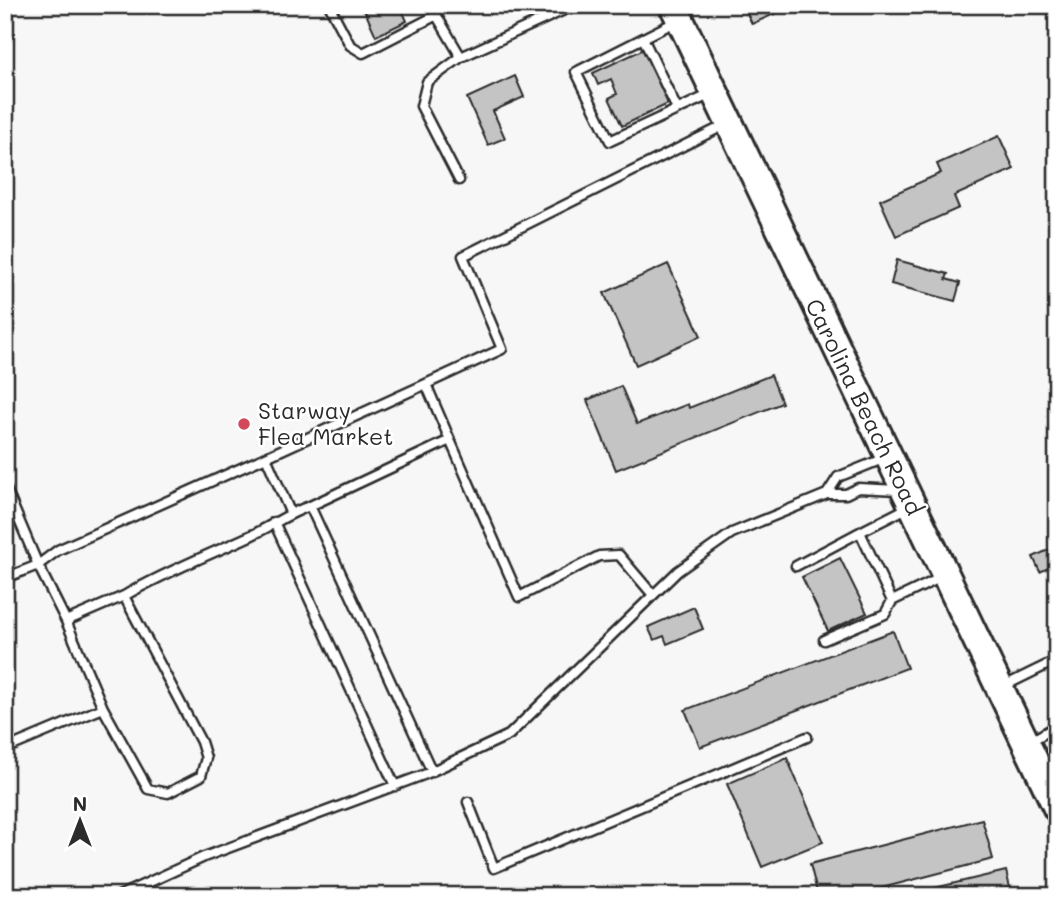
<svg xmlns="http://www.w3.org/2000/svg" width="1062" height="901" viewBox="0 0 1062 901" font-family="Mali,sans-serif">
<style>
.building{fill:#c4c4c4;stroke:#2b2b2b;stroke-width:2}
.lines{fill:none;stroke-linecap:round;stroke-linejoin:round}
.service-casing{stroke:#2b2b2b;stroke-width:13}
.trunk-casing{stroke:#2b2b2b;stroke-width:32}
.service{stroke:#fff;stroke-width:8}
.trunk{stroke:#fff;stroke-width:26}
.poi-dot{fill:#d1495b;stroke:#fff;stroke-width:2.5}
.labels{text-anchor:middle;stroke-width:5;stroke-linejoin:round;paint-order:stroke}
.street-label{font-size:23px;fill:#2b2b2b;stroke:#fff}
.poi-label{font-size:23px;fill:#2b2b2b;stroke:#fff;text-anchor:start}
</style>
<rect width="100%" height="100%" fill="#f7f7f7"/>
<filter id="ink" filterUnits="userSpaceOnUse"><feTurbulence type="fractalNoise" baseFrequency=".0143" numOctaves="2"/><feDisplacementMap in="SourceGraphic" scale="14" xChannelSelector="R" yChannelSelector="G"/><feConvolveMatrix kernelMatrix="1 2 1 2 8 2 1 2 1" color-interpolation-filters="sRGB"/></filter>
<g filter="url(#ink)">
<path class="building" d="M362,5H400L407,21L376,36Z
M743,5H794L752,24Z
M644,49L668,104L622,126L609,98L617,94L611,79L598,85L593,73Z
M515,76L524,97L493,111L505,138L488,145L467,98Z
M999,136L1014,169L954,196L959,208L896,236L880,200L941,173L937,164Z
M897,260L948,274L946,279L960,283L955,301L891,284Z
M668,264L701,336L636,365L604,293Z
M771,375L782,403L616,470L587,400L621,386L637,424L688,404L689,408Z
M1057,546V564L1040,572L1033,557Z
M840,558L867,613L828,631L802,577Z
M694,607L703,629L667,644L664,636L654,640L648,627Z
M893,631L907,668L700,747L685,710Z
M787,758L823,842L762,867L727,784Z
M982,819L993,859L851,896H818L810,864Z
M1006,871L1012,896H909V894Z"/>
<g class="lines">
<g class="service-casing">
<path id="service" d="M329,5L350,45L363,53L437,15
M433,5L431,6L461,57
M677,21L576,72L610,141L711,94
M643,38L677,109
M459,180L421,106L427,82L461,57L575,5
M426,384L502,349L463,256L727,124
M885,458L838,477L827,494H846L858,488L898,490
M5,487L38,565L58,550L266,457
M310,506L432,772
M909,507L860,532L892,601L942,577
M290,512L266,457L426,384L450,440
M274,522L395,786
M796,566L860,532
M5,578L38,565L66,621
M124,596C165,572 209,555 252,535C272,526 288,513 310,506L450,440L519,597L599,556L619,555L653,595
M124,596L201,742L206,758L201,776L168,793L148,789L103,708L66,621Z
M824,640L885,614L892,601
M1004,686L1057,660
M1029,742L1057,726
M5,749L103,708
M468,802L494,868L807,737
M119,896L204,857L426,774L509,735L678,571L732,533L827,494"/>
</g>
<g class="trunk-casing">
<path id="trunk" d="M673,5L1057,808"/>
</g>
<use href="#service" class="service"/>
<use href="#trunk" class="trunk"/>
</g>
</g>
<circle class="poi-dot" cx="244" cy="424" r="7"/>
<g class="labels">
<g class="street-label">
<text transform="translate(864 407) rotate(64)" y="8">Carolina Beach Road</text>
</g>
<g class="poi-label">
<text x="258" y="419">Starway<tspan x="258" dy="26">Flea Market</tspan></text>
</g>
</g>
<rect width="1062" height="901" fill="none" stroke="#fff" stroke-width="28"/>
<rect x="14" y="14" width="1034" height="873" fill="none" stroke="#2b2b2b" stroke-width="2.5" filter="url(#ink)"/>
<g transform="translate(80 821)" stroke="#ffffff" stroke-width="5" paint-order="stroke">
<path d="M0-5L12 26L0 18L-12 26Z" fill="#2b2b2b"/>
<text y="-10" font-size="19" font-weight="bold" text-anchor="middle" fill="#2b2b2b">N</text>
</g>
</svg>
